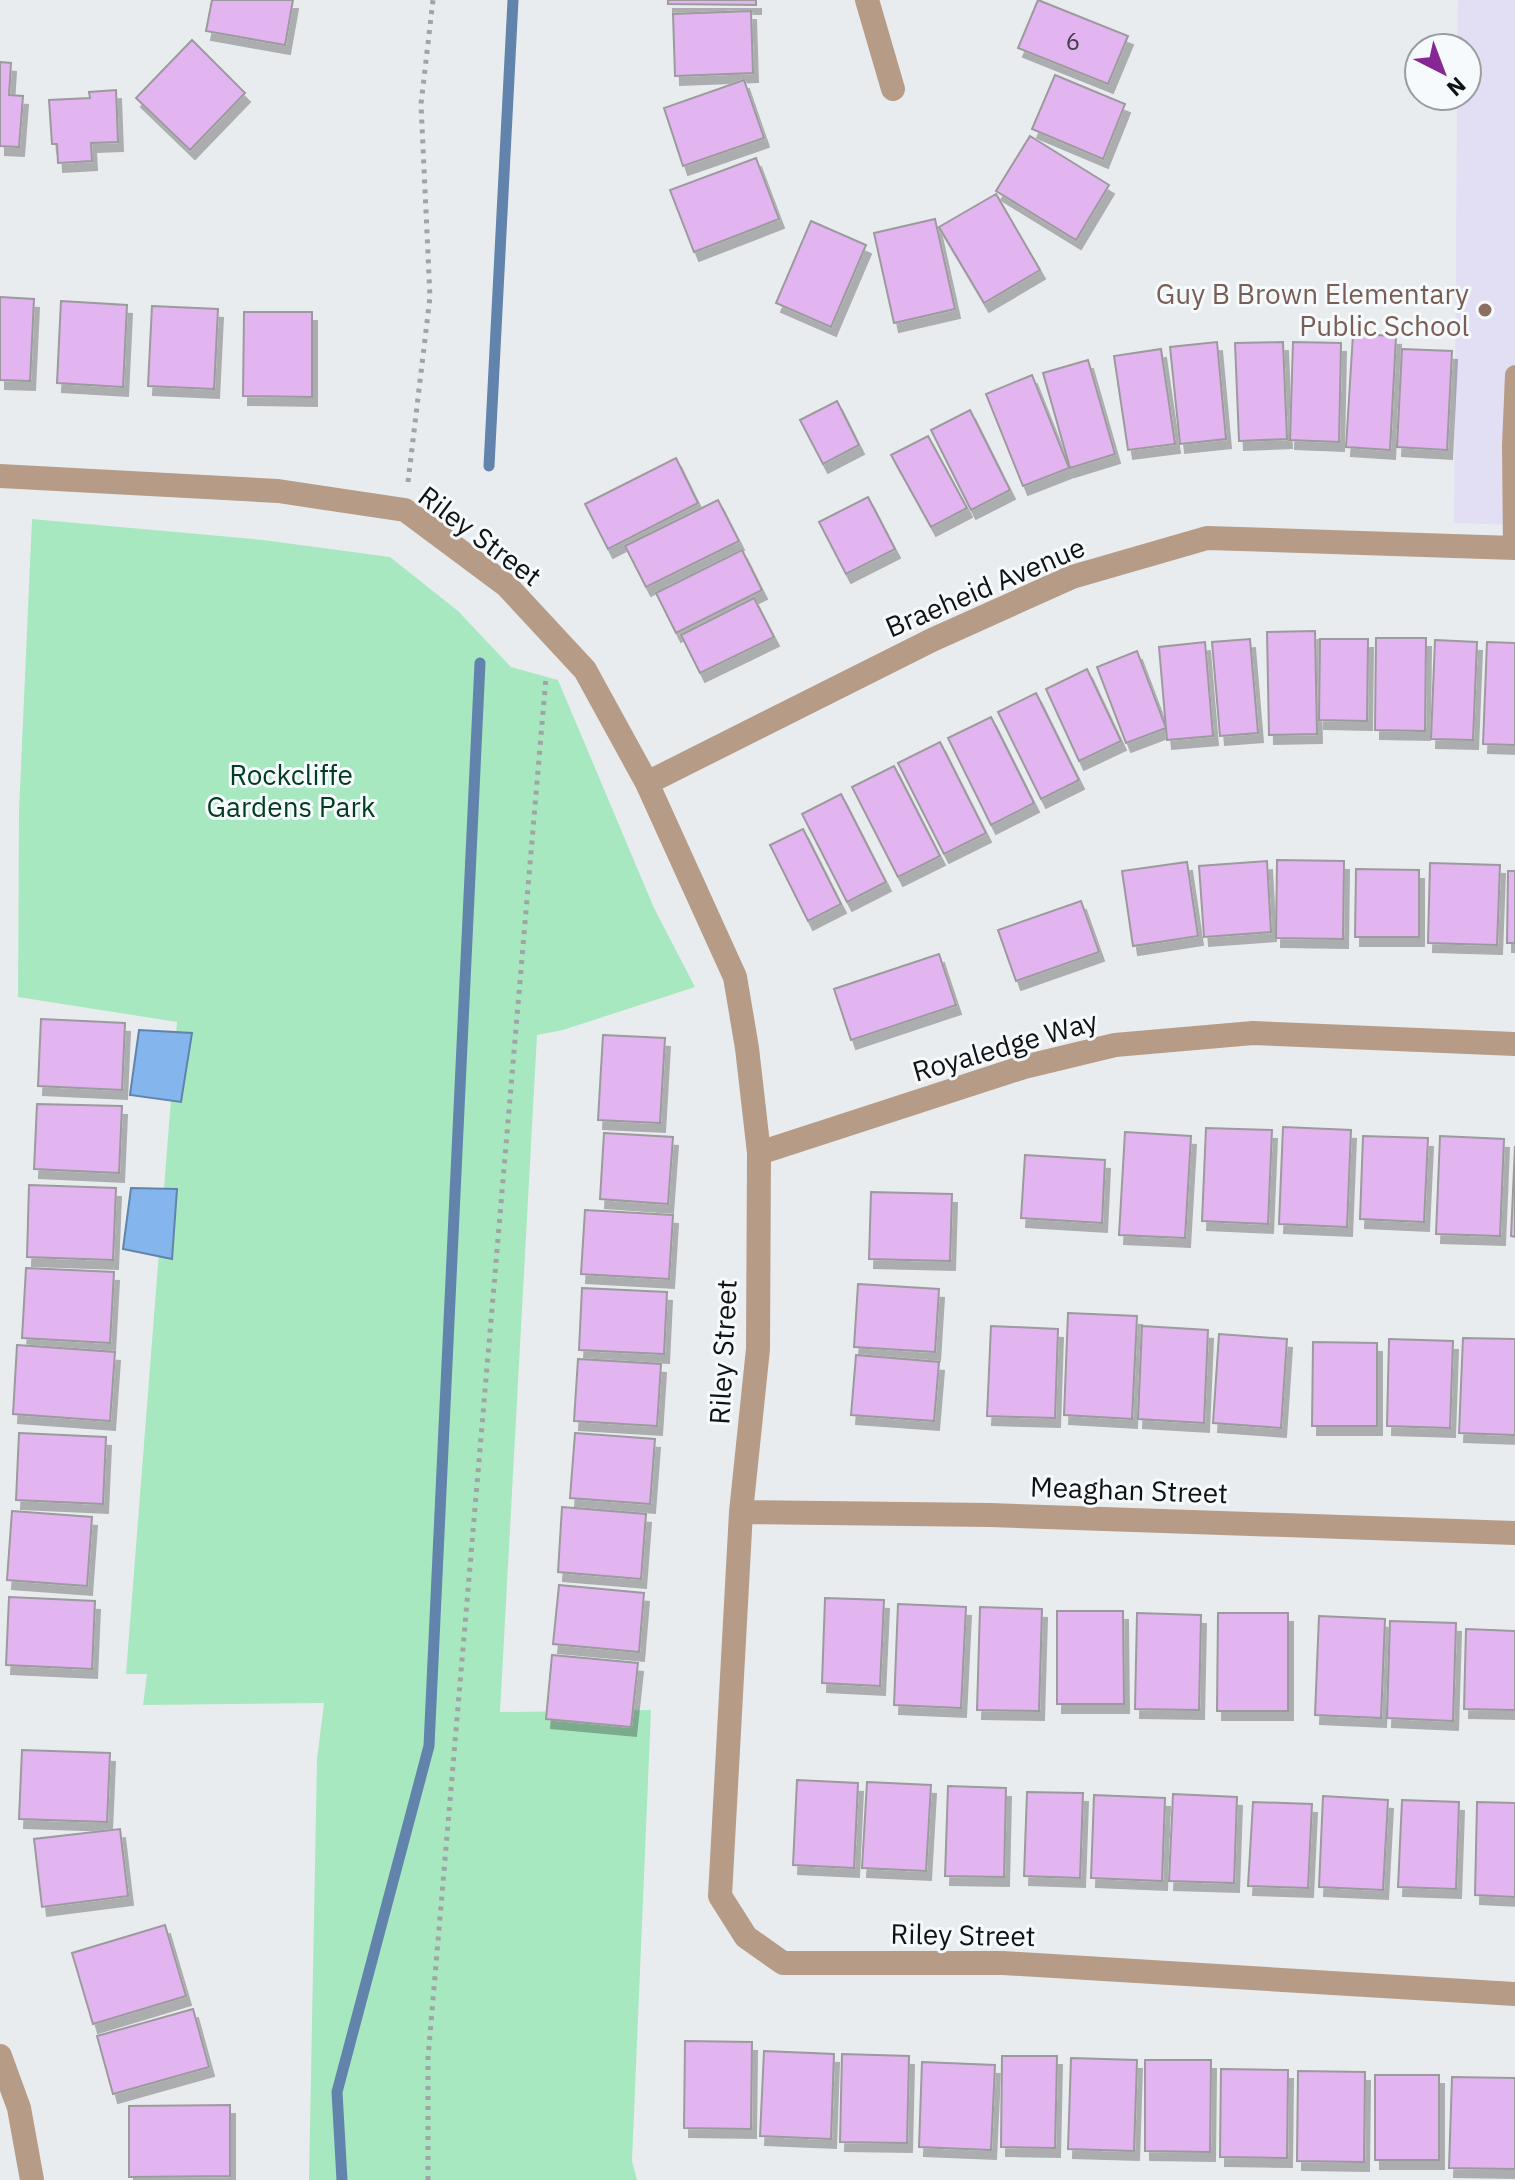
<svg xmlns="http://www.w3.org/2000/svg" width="1515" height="2180" viewBox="0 0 1515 2180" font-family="'IBM Plex Sans',sans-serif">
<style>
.education{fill:#e2dff5}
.green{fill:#a8e8c0}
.water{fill:#84b5ed;stroke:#6284ac;stroke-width:2}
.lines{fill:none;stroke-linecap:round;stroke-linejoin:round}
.stream{stroke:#6284ac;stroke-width:11}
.building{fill:#e2b5f1;stroke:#9d9a9e;stroke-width:2;filter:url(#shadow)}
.path{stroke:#a1a4a6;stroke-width:5;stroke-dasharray:4 6;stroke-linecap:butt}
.service{stroke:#b69c87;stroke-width:20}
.minor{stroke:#b69c87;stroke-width:24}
.education-dot{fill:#8d6e63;stroke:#f6fafc;stroke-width:3}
.labels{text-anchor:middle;stroke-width:6;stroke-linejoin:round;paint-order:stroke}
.number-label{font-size:24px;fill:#453b4a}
.education-label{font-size:28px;fill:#785e54;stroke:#f6fafc;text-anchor:end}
.street-label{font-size:28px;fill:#111213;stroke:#f6fafc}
.park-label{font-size:28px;fill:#003c21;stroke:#f6fafc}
</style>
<defs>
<filter id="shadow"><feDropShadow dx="5" dy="9" stdDeviation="0" flood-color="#0004"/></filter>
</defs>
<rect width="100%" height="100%" fill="#e9ecef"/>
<path class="education" d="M1458,0H1515V525L1454,523L1457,96H1467V48H1457Z"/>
<path class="green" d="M32,519L263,540L390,557L458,611L511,667L558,680L654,908L695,987L563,1030L537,1035L500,1712L651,1710L632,2161L637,2180H309L317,1759L324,1703L143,1705L147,1674H126L177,1022L18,997L19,811Z"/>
<path class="water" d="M139,1030L192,1033L181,1102L130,1095Z
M131,1188L177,1189L172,1259L123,1249Z"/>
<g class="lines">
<path class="stream" d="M489,466L513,0
M342,2180L337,2092L429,1746L480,663"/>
</g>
<path class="building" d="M212,0H293L285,45L206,31Z
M668,0H756V5L668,4Z
M1038,0L1128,36L1108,84L1018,48Z
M751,11L753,73L675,76L673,14Z
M192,40L245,93L190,150L136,98Z
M0,62L11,63L9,95L23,96L19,147L0,146Z
M1055,75L1125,104L1103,159L1032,129Z
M744,80L764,138L683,166L664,108Z
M116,90L118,142L91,143L92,161L58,163L57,144H52L49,100L90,98L89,92Z
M1030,136L1109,185L1076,240L996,191Z
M756,158L779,219L694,252L670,190Z
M996,194L1040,270L984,303L939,227Z
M935,219L955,309L894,323L874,233Z
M811,221L866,245L831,327L776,303Z
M0,297L34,299L30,381L0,380Z
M61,301L127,305L123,387L57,383Z
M152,306L218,309L214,389L148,386Z
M244,312H312V397L243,396Z
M1353,334L1396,336L1390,450L1346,447Z
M1217,342L1226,439L1180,444L1170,347Z
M1283,342L1287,439L1239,441L1235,343Z
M1293,342L1341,343L1339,442L1290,440Z
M1161,349L1175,444L1128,450L1114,356Z
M1402,349L1452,351L1447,450L1397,447Z
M1088,360L1115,454L1070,468L1043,373Z
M1032,375L1069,468L1023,486L986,394Z
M837,401L859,445L823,464L800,420Z
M970,410L1010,490L971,510L931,430Z
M928,436L967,508L931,527L891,455Z
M676,458L698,503L608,549L585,504Z
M868,497L895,549L846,574L819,522Z
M718,500L739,541L646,587L625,546Z
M742,550L762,590L676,633L656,593Z
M754,598L774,637L700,673L681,635Z
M1315,631L1317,734L1269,735L1267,632Z
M1376,638H1426L1425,731L1375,730Z
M1250,639L1258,733L1220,736L1212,642Z
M1320,639H1368L1367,721L1319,720Z
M1435,640L1477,642L1473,740L1431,739Z
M1205,642L1213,736L1167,740L1159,647Z
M1487,642L1515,643V745L1483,744Z
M1137,651L1166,728L1126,743L1097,667Z
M1087,669L1121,741L1079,761L1046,689Z
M1036,693L1079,780L1041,799L998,712Z
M991,717L1034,803L991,825L948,738Z
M940,742L986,833L944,854L898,763Z
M894,766L940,856L898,877L852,787Z
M841,794L886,882L847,902L802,814Z
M803,829L841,904L808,921L770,845Z
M1277,860L1344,861L1343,939L1276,938Z
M1267,861L1271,932L1204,937L1199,866Z
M1187,862L1198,936L1133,946L1122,871Z
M1430,863L1500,865L1497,945L1428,943Z
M1356,869L1419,870V937H1355Z
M1508,871H1515V943H1507Z
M1081,901L1099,952L1016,981L998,930Z
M939,954L956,1005L851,1040L834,989Z
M41,1019L125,1023L122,1090L38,1086Z
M603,1035L665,1038L660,1123L598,1120Z
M37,1104L122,1106L119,1173L34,1169Z
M1283,1127L1351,1130L1347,1227L1279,1224Z
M1206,1128L1272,1130L1268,1224L1202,1221Z
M1125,1132L1191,1136L1185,1238L1119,1235Z
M604,1133L673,1137L668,1204L600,1199Z
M1363,1136L1428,1138L1424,1222L1360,1219Z
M1440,1136L1504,1139L1500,1236L1436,1234Z
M1515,1146V1237L1511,1236Z
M1025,1155L1105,1160L1102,1223L1021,1218Z
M29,1185L116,1188L113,1260L27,1257Z
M871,1192L952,1194L950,1261L869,1259Z
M585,1210L673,1215L669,1279L581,1274Z
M26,1268L114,1272L110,1343L22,1338Z
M858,1284L939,1289L935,1352L854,1347Z
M582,1288L667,1292L664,1354L579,1350Z
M1068,1313L1137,1316L1132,1419L1064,1415Z
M991,1326L1058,1329L1055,1418L987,1416Z
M1142,1326L1208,1330L1204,1423L1138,1419Z
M1219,1334L1287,1339L1281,1428L1213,1423Z
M1463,1338L1515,1339V1435L1459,1433Z
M1389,1339L1453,1341L1450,1428L1387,1426Z
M1313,1342L1377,1343V1426H1312Z
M17,1345L115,1352L110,1421L13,1414Z
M856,1355L939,1362L934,1421L851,1415Z
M578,1359L661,1364L657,1426L574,1421Z
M19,1433L106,1437L103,1504L16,1500Z
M575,1433L655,1439L650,1504L570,1498Z
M562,1507L646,1514L641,1579L558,1572Z
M12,1511L92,1517L87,1586L7,1580Z
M559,1585L644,1593L639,1652L553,1644Z
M9,1597L95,1601L92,1669L6,1665Z
M825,1598L884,1600L880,1686L822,1683Z
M898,1604L966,1607L961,1708L894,1705Z
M980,1607L1042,1609L1039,1711L977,1710Z
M1057,1611H1123L1124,1704H1057Z
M1137,1613L1201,1615L1199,1710L1135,1709Z
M1218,1613H1288V1711H1217Z
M1319,1616L1385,1619L1381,1718L1315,1715Z
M1390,1621L1456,1623L1453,1721L1387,1718Z
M1466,1629L1515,1631V1710L1464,1709Z
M552,1655L638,1663L631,1727L546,1719Z
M22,1750L110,1753L107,1822L19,1819Z
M797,1780L858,1783L854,1868L793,1865Z
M867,1782L931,1785L926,1871L862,1868Z
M948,1786L1006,1788L1004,1877L945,1876Z
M1027,1792L1083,1793L1080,1878L1024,1876Z
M1173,1794L1237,1797L1234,1883L1169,1881Z
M1094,1795L1165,1798L1162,1881L1091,1878Z
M1323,1796L1388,1800L1383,1890L1319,1887Z
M1402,1800L1459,1802L1456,1889L1398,1887Z
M1253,1802L1312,1804L1308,1888L1248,1886Z
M1477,1802L1515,1803V1897L1475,1895Z
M120,1829L128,1896L42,1907L34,1839Z
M165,1925L186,1996L93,2024L72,1953Z
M193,2009L209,2067L113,2094L97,2036Z
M685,2041L752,2042L751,2129L684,2128Z
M764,2051L834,2054L831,2139L760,2136Z
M842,2054L909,2056L907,2143L840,2142Z
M1002,2056H1057L1055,2148L1001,2147Z
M1071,2058L1137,2060L1134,2151L1068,2149Z
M1145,2060H1211L1210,2152L1145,2151Z
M922,2062L995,2065L991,2150L919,2147Z
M1221,2069L1288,2070L1287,2158L1220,2157Z
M1298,2071L1365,2072L1364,2162L1297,2161Z
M1375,2075H1439V2160H1375Z
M1452,2077L1515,2078V2169L1449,2168Z
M230,2105V2176L129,2177V2106Z"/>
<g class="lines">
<path class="path" d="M408,482L430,297L421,104L433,0
M428,2180V2058L546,677"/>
<path class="service" d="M1512,445L1515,375
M1513,548L1512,445H1515"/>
<path class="minor" d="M867,0L893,89
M0,476L278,491L405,510L507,586L585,670L647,783L735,977L747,1048L759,1153L758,1349L741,1512L720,1896L746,1937L783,1963H1003L1515,1994
M647,783L932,640L1072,577L1207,538L1515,548
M759,1153L1024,1067L1115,1045L1253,1033L1515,1044
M741,1512L990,1515L1515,1533
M0,2056L19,2108L32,2180"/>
</g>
<circle class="education-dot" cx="1485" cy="310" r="8"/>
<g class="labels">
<g class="number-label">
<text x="1073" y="50">6</text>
</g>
<g class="education-label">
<text x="1469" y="304">Guy B Brown Elementary<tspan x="1469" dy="32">Public School</tspan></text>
</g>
<g class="street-label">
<text transform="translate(480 536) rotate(37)" y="10">Riley Street</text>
<text transform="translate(985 587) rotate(-23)" y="10">Braeheid Avenue</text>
<text transform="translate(1005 1046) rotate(-16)" y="10">Royaledge Way</text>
<text transform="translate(723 1352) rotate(-87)" y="10">Riley Street</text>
<text transform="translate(1129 1490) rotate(2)" y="10">Meaghan Street</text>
<text transform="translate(963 1935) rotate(1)" y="10">Riley Street</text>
</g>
<g class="park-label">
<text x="291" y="785">Rockcliffe<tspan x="291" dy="32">Gardens Park</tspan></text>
</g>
</g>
<g transform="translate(1443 72) rotate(138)"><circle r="38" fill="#f6fafc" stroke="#9a9d9f" stroke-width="2"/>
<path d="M0-6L14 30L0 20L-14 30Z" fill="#862893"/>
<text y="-12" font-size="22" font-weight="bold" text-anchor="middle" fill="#111213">N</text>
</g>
</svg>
